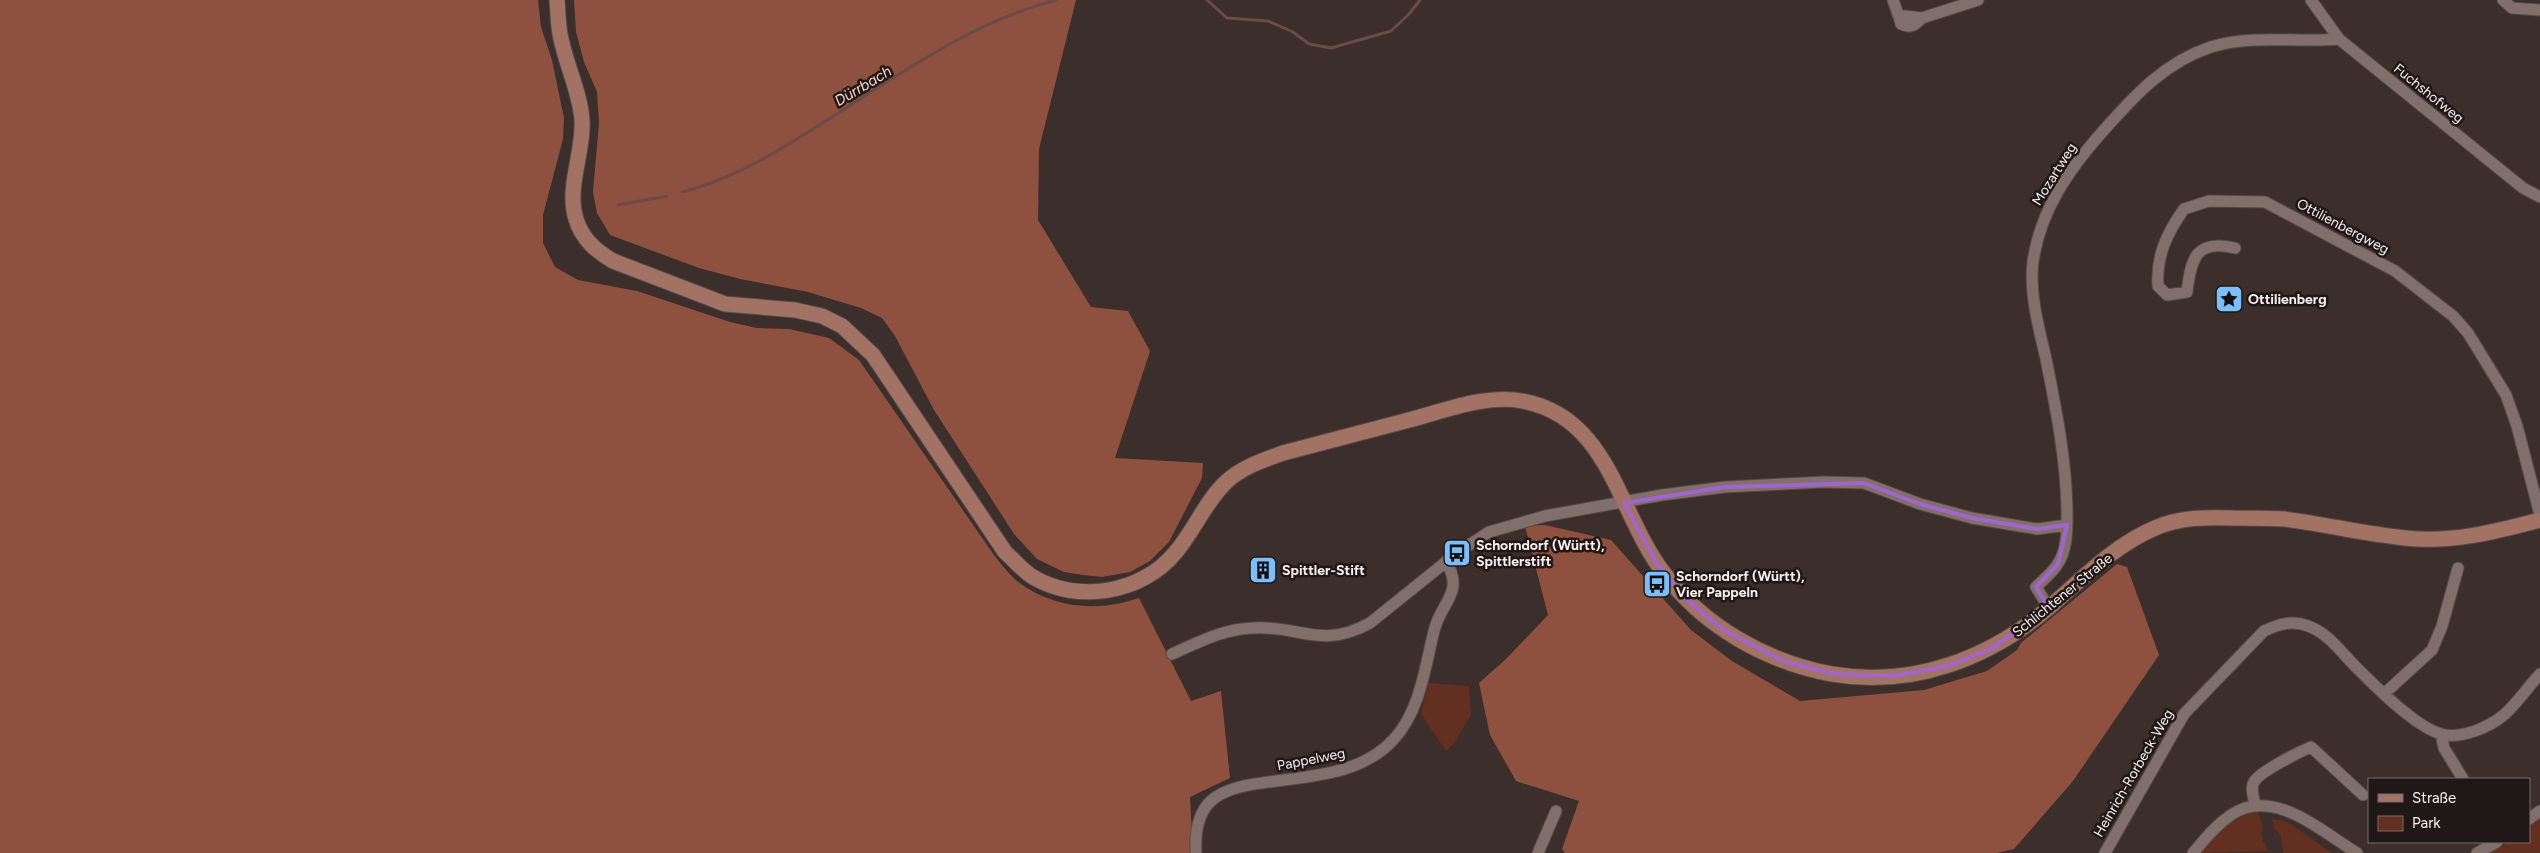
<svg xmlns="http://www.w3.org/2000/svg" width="2540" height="853" viewBox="0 0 2540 853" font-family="Figtree,sans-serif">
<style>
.green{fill:#632f21}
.forest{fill:#8f513f}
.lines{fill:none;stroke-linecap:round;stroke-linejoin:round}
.stream{stroke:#6b4b47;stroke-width:3}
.minor-casing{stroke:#564a47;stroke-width:13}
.secondary-casing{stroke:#564a47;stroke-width:17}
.minor{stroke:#806f6a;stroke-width:11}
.secondary{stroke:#a27264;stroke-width:15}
.marked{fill:none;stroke:#a166cc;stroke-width:4;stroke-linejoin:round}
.labels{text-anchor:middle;stroke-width:5;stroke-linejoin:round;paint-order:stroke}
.street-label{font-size:14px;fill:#f9efec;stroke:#1f1816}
.poi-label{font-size:14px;font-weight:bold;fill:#f9efec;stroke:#1f1816;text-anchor:start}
.water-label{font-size:15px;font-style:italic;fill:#fdd5ca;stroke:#1f1816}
</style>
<rect width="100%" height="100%" fill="#3c2e2a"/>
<path class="green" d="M1428,683L1469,686L1471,715L1455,742L1446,751L1421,714Z
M2252,813H2258L2264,830L2261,832L2263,842H2265L2267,851L2199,853C2215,834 2228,821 2252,813Z
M2272,819L2288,822L2332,853H2283L2281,836L2274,828Z
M2540,819V853H2490L2509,842H2529V827Z"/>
<path class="forest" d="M0,0H538L541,27L552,60L564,118L563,139L543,215V243L555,267L578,280L637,291L730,322L757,328L789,329L829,338L859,360L994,555C1001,564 1009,574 1017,581C1052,609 1099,612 1139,598L1191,701L1221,691L1230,778L1190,797L1193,853H0Z
M574,0H1076L1039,149L1038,220L1091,307L1128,311L1150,351L1115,458L1203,463L1202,478L1169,542L1150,561L1130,572L1102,577L1083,575L1064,572L1037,559L1014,534L934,410L895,336L882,318L861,308L808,292L740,279L699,268L610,235L597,213L593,192L599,123L597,92L584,62L576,32Z
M1545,525L1611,540L1691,630L1732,661L1800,701L1924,690L1987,671L2017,650L2021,643L2117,564L2127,567L2159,655L2073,781L2014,849L1997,853H1565L1562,849L1579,801L1516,781L1490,735L1479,683L1506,659L1548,615L1525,526Z"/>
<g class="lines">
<path class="stream" d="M1207,0L1227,18L1268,21L1293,32L1309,44L1331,48L1391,31L1409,14L1420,0
M682,192C726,181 767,158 805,134C885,85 964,24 1056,0
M618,205L667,196"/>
<g class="minor-casing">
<path id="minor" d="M1893,0L1899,17L1905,16L1922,18L1978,0
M2311,0L2339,39L2523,188L2540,197
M2503,0L2512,8L2540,10
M1899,17L1901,24C1911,29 1915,25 1922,18
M2235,248C2196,239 2191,258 2187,292L2167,295L2158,286C2156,256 2167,233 2184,209L2209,201L2265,202L2395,271L2453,316L2468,333L2506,395L2517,426L2540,515
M2049,608L2036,587C2043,580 2052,573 2057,565C2068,550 2067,527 2067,510C2066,458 2056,409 2046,359C2039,328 2029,294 2033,262C2040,210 2070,168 2104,130C2135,95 2165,62 2211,47C2251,34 2297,43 2339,39
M1172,654C1199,642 1223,629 1253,628C1300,625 1321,650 1370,623L1457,553L1489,532L1545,516L1662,495L1725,487L1824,482L1864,483L1920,504L1972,518L2037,529L2067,525
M2385,693L2432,650L2442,626L2458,568
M2441,734L2444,748L2463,779
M2255,805C2254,798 2250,788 2254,782C2259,772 2299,752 2311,747L2363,795
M2529,819L2540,811
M1196,853C1195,835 1197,813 1212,800C1225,789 1245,785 1262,783C1306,776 1360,776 1393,740C1420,712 1425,667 1434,631C1441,601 1465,594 1446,561
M1538,853L1556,811
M2105,853L2184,714L2264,631C2279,624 2292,620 2308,626C2328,633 2340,651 2354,665C2374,685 2414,726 2441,734C2460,740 2490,727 2505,714C2518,702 2528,687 2540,674
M2193,853C2205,839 2216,825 2231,815C2273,786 2322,832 2357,853
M2477,853L2497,842"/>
</g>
<g class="secondary-casing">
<path id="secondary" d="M557,0C558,11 558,23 560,34C565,63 580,91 582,120C584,153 566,187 576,219C582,239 596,251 613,261L725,304L795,310L822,316L842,326L873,355L1005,552C1014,560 1023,571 1033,577C1078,604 1142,593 1175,553C1194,531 1205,502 1226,482C1242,467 1264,460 1283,453C1325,442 1367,431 1409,420C1444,411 1486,394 1522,401C1609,416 1618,513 1663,572C1703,626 1766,662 1832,674C1914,688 1991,658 2052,605C2084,577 2115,545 2155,528C2180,517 2207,517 2233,518C2250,518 2267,518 2284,519C2324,524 2364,534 2405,538C2452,543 2495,532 2540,520"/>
</g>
<use href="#minor" class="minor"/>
<use href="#secondary" class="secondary"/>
</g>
<path class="marked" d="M1864,483L1920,504L1972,518L2037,529L2067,525L2058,564L2036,587L2049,608L1991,649L1948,666L1893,676L1835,674L1786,662L1725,631L1689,602L1657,564L1624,503L1725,487Z"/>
<defs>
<g id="sight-square" transform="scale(1.4375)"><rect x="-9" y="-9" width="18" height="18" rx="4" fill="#7cbef9" stroke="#1f1816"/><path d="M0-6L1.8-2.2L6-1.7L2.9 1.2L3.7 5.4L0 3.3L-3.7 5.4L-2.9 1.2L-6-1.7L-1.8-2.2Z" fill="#111"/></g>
<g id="bus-square" transform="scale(1.4375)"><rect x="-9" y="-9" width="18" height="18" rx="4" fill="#7cbef9" stroke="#1f1816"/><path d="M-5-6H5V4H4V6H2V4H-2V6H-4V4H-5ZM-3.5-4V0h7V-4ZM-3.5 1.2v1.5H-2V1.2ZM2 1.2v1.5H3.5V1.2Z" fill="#111"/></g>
<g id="building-square" transform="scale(1.4375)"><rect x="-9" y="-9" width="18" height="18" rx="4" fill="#7cbef9" stroke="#1f1816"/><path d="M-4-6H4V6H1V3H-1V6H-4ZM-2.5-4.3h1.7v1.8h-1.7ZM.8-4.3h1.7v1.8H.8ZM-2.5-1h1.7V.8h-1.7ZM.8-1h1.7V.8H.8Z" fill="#111"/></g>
</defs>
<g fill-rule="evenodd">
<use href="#sight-square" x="2229" y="299"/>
<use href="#bus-square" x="1457" y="553"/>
<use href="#building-square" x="1263" y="570"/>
<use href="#bus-square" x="1657" y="584"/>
</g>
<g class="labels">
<g class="street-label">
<text transform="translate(2429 93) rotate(39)" y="5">Fuchshofweg</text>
<text transform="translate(2054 174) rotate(-58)" y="5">Mozartweg</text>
<text transform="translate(2343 226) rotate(28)" y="5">Ottilienbergweg</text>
<text transform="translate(2062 595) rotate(-39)" y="5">Schlichtener Straße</text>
<text transform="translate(1311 759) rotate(-11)" y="5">Pappelweg</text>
<text transform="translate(2133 773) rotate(-60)" y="5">Heinrich-Rorbeck-Weg</text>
</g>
<g class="poi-label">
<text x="2248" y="304">Ottilienberg</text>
<text x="1476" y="550">Schorndorf (Württ),<tspan x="1476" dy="16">Spittlerstift</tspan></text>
<text x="1282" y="575">Spittler-Stift</text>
<text x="1676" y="581">Schorndorf (Württ),<tspan x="1676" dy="16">Vier Pappeln</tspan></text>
</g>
<g class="water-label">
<text transform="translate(863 86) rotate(-31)" y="5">Dürrbach</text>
</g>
</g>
<rect x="2368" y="778" width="162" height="65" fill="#1f1816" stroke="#766e6c"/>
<rect x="2378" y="794" width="25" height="8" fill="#a27264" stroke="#766e6c"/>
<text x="2412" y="803" font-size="15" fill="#f9efec">Straße</text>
<rect x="2378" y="816" width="25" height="15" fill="#632f21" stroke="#766e6c"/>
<text x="2412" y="828" font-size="15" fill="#f9efec">Park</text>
</svg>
